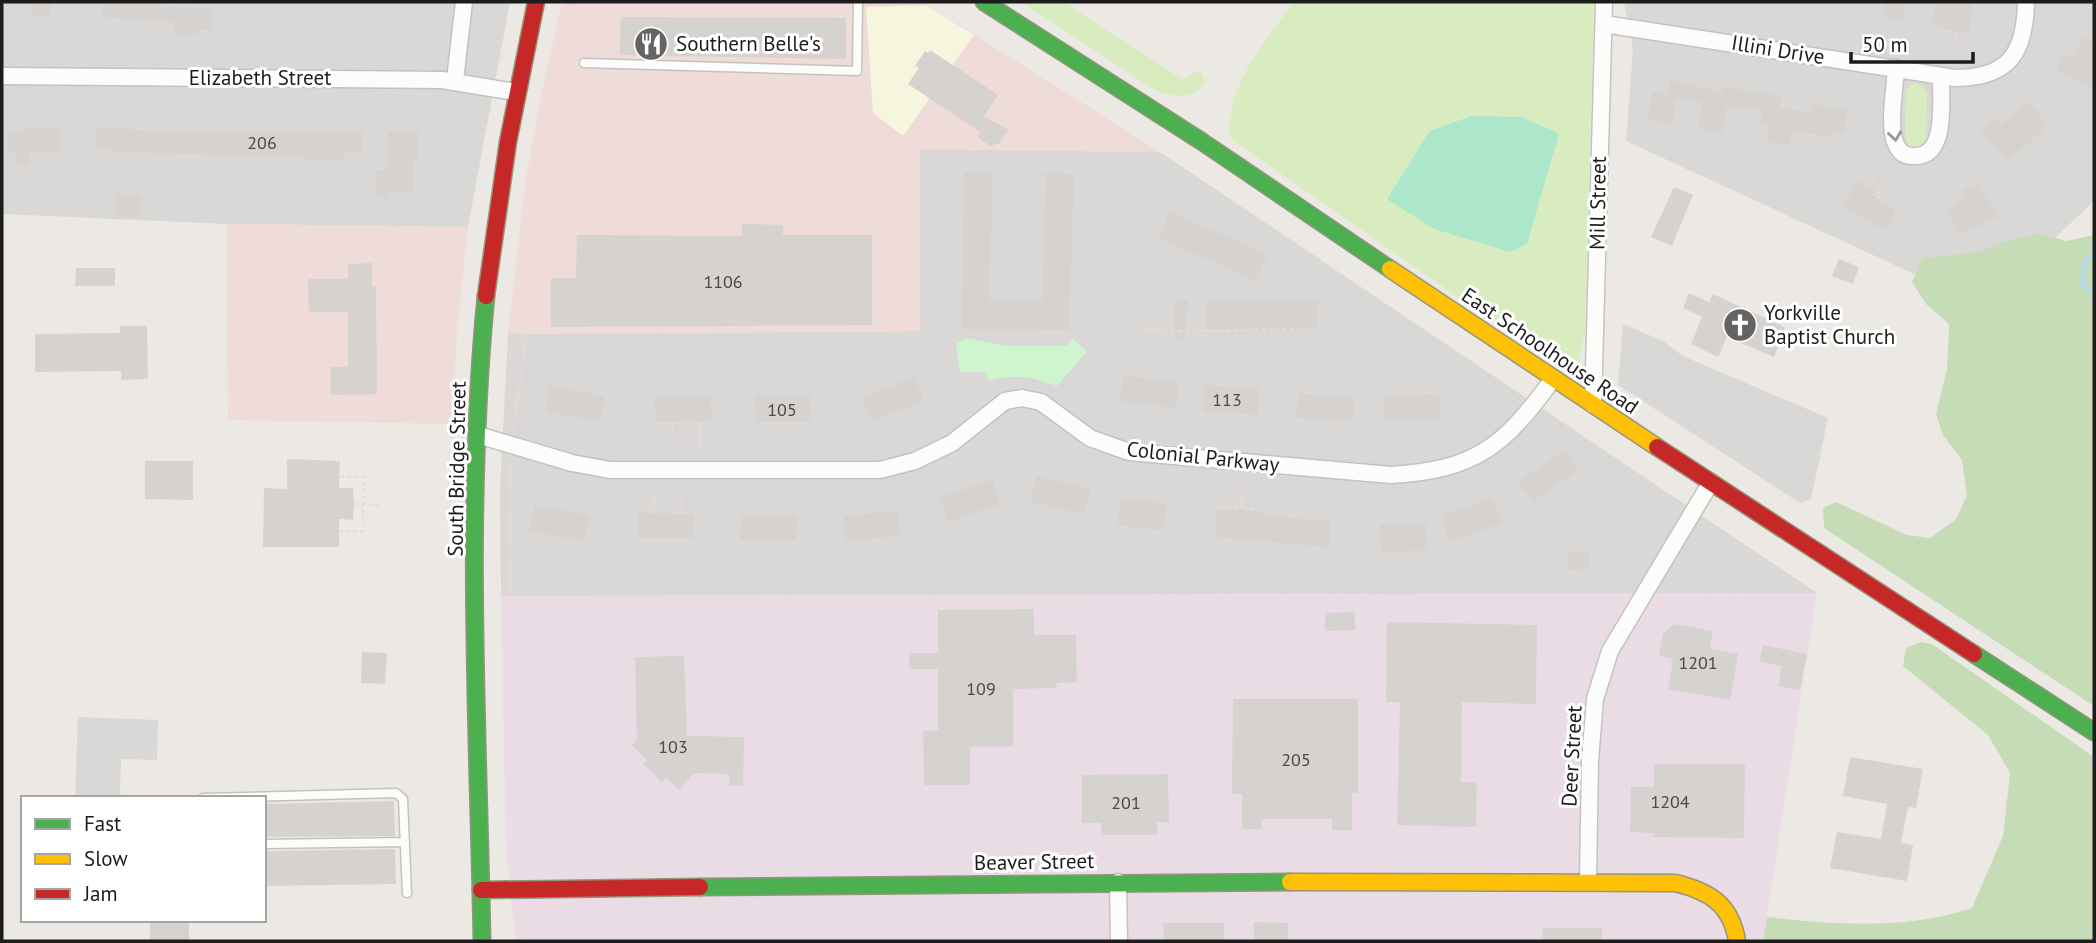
<svg xmlns="http://www.w3.org/2000/svg" width="2096" height="943" viewBox="0 0 2096 943" font-family="'PT Sans',sans-serif">
<style>
.residential{fill:#dad8d6}
.commercial{fill:#efdbd8}
.industrial{fill:#eadce5}
.education{fill:#f6f5de}
.grass{fill:#d9ecbf}
.forest{fill:#c6dcb7}
.park{fill:#cff5cf}
.pitch{fill:#ace7cc}
.lines{fill:none;stroke-linecap:round;stroke-linejoin:round}
.stream{stroke:#b5dae2;stroke-width:5}
.building{fill:#d6d2cf}
.lane-casing{stroke:#c4c2c0;stroke-width:11}
.street-casing{stroke:#c4c2c0;stroke-width:19}
.fast-casing{stroke:#94957c;stroke-width:19}
.slow-casing{stroke:#94957c;stroke-width:19}
.jam-casing{stroke:#94957c;stroke-width:19}
.path{stroke:#ebd9d6;stroke-width:2.5;stroke-dasharray:3.5 3.5;stroke-linecap:butt}
.lane{stroke:#fcfcfb;stroke-width:8}
.street{stroke:#fcfcfb;stroke-width:16}
.fast{stroke:#4caf50;stroke-width:16}
.slow{stroke:#ffc107;stroke-width:16}
.jam{stroke:#c62828;stroke-width:16}
.oneway{stroke:#979797}
.labels{text-anchor:middle;stroke-width:6;stroke-linejoin:round;paint-order:stroke}
.number-label{font-size:18px;fill:#4a4a49}
.poi-label{font-size:21px;fill:#1c1c1c;stroke:#fff;text-anchor:start}
.street-label{font-size:21px;fill:#1c1c1c;stroke:#fff}
</style>
<rect width="100%" height="100%" fill="#ece9e4"/>
<path class="residential" d="M2,2H510L468,227L226,224L2,214Z
M1624,2H2094V201L2017,274L1925,279L1626,141L1633,50Z
M919,149L1160,152L1817,593L501,596L500,489L508,334L920,331Z
M1623,324L1663,341L1683,356L1828,418L1811,499L1800,503L1618,385Z
M78,717L158,720L157,760L121,759L120,798H75Z"/>
<path class="commercial" d="M562,2H923L1160,152L920,149V331L508,334L525,185L539,104Z
M226,224L468,227L457,332L452,424L228,420Z"/>
<path class="industrial" d="M1817,593L1763,941H516L506,848L501,596Z"/>
<path class="education" d="M926,5L974,35L903,136L873,113L866,7Z"/>
<path class="grass" d="M1020,2H1064L1182,79L1195,72L1202,73L1205,83C1193,101 1172,97 1155,90Z
M1293,2H1594L1585,333L1578,362L1568,367L1545,358L1231,139C1221,91 1268,39 1293,2Z
M1915,83L1922,85L1927,93L1926,139L1917,148L1910,147L1905,138L1906,92L1909,86Z"/>
<path class="forest" d="M2040,234L2066,241L2094,235V706L1824,528L1823,508L1836,502L1907,535L1930,538L1956,519L1967,495L1962,460L1943,435L1936,414L1947,370L1949,324L1926,304L1912,282L1922,259L1978,252L2010,240Z
M1921,642L1932,644L2094,757V941H1763L1767,917C1833,925 1908,930 1972,908L2003,836L2010,773L1988,735L1903,666L1906,648Z"/>
<path class="park" d="M966,338L1007,346H1066L1073,339L1087,351L1057,386C1032,377 1015,373 989,381L984,372H960L956,344Z"/>
<path class="pitch" d="M1471,116L1522,117L1559,134L1527,244L1510,252L1434,229L1387,199L1430,131Z"/>
<g class="lines">
<path class="stream" d="M2094,255L2085,262L2082,284L2094,292"/>
</g>
<path class="building" d="M31,2H50L51,15H31Z
M103,2H162V7L212,8V30H197V35H174V22L103,17Z
M1886,2H1906L1903,21L1884,18Z
M1936,2L1972,5L1969,33L1943,30L1944,26L1932,24Z
M621,17L846,18V59L620,55Z
M2083,36L2094,41V88L2056,70L2063,53L2073,58Z
M930,50L998,95L984,116L1008,130L998,145L995,143L992,147L977,137L980,132L908,84L919,68L915,66L925,51L928,53Z
M1670,80L1722,92L1723,87L1782,96L1780,108L1811,112L1812,104L1848,109L1844,134L1832,132V137L1792,131L1790,145L1767,142L1769,125L1760,124L1762,111L1727,106L1723,133L1698,129L1702,102L1676,98L1672,123L1648,120L1652,92L1667,95Z
M2028,102L2048,125L2008,162L1980,132L1995,118L2001,124Z
M27,127H61L60,152H30V165H16L17,151H8V131H27Z
M96,127L155,131H362V153H344V161H307V157L112,152V149H95Z
M388,131H418V158H413V192H388V198L376,197V170H388Z
M964,172L993,173L989,301H1042L1046,176L1042,173L1074,174L1069,330L961,329Z
M1857,181L1875,190L1872,195L1896,210L1885,230L1843,208Z
M1978,183L1998,217L1960,234L1946,209L1967,197L1963,191Z
M1674,187L1693,195L1672,246L1651,237Z
M116,194L141,195L140,218L115,216Z
M1169,211L1268,255L1256,281L1159,238Z
M742,224L783,225V235H872V325L551,327V278H576L577,235L742,236Z
M1839,259L1859,267L1853,284L1832,276Z
M372,263V287H376L377,394L331,395V367H348V312H309L308,279H348V264Z
M76,268H115V286H75Z
M1689,293L1709,302L1713,294L1785,327L1774,357L1727,337L1718,357L1691,344L1702,317L1683,308Z
M1175,300H1188L1184,339H1175Z
M1206,300H1318V329H1206Z
M120,326H147L148,379L121,380V371L35,372V334L120,333Z
M1123,376L1179,382L1176,408L1120,401Z
M914,377L924,401L872,421L862,398Z
M1204,385L1259,389L1258,415L1203,411Z
M549,386L604,396L601,421L546,412Z
M1298,393L1354,398L1353,422L1296,418Z
M1439,394L1440,419L1385,420L1383,395Z
M654,396H710L712,421L656,422Z
M754,396H810L811,422H756Z
M1565,450L1578,470L1533,502L1519,482Z
M287,459L340,461L339,488H353L354,504L353,520L339,519V547H263L264,488L287,489Z
M145,461H193V500L145,499Z
M1037,476L1091,489L1084,514L1030,502Z
M993,480L1000,504L947,522L940,497Z
M1121,497L1167,504L1163,531L1117,525Z
M1492,498L1502,523L1449,542L1443,515Z
M535,506L590,515L584,540L528,532Z
M1233,509L1264,512V516L1330,521L1329,547L1216,537L1215,514L1218,510Z
M898,511L900,536L845,541L843,516Z
M638,513L694,514V538H638Z
M742,515H798L796,540H740Z
M1426,523L1427,550L1381,552L1380,524Z
M1589,552L1590,569L1568,570L1567,553Z
M1034,609V635H1076L1077,682L1056,683L1057,688L1013,689V746L970,747V785H924L923,731L938,730V669H909V653H938V610Z
M1355,612V630L1325,631V613Z
M1387,622L1537,625L1536,704L1462,702L1461,782H1477L1476,827L1397,825L1400,702H1386Z
M1674,624L1713,631L1710,649L1738,654L1730,700L1668,689L1673,659L1659,656L1663,633Z
M1763,645L1807,654L1800,690L1778,686L1782,666L1759,661Z
M362,652L387,653L385,684L361,683Z
M684,656L687,736L744,737L743,786H729V774L694,773L679,790L666,778L662,782L643,764L647,760L632,745L637,739L635,657Z
M1233,699H1358V793H1352V830H1332V819H1262V829H1242V794H1232Z
M1850,757L1923,769L1916,808L1908,807L1901,843L1913,845L1907,881L1830,868L1837,832L1881,839L1887,804L1843,796Z
M1654,764H1745L1744,838L1654,837V833L1630,832L1631,787H1654Z
M1168,774L1169,822H1157V835H1101V823H1082V775Z
M394,801L395,836L264,837V804Z
M395,849L396,884L264,886V851Z
M150,920H189V941H150Z
M1254,922L1288,923V941H1254Z
M1163,923H1224V941H1164Z
M1543,928H1602V941H1543Z"/>
<g class="lines">
<g class="lane-casing">
<path id="lane" d="M584,63L857,71L858,2
M203,798L396,793L403,799L407,893
M264,844L405,842"/>
</g>
<g class="street-casing">
<path id="street" d="M1604,24L1955,78C2009,78 2025,53 2026,2
M1896,68C1895,89 1889,118 1894,139C1897,148 1901,156 1912,156C1949,159 1940,100 1941,76
M2,76L442,80L516,92
M455,80L464,2
M1593,405L1604,2
M478,435L572,463L610,470H880L915,461L952,443L1005,401L1022,398L1041,402L1090,438L1129,452L1391,475C1476,470 1504,446 1553,379
M1588,881L1590,760L1595,699L1610,651L1711,482
M1118,882L1119,941"/>
</g>
<g class="fast-casing">
<path id="fast" d="M984,2L1201,141L1390,269
M1974,654L2094,732
M700,887L1290,882
M482,941C478,726 465,510 486,296"/>
</g>
<g class="slow-casing">
<path id="slow" d="M1390,269L1657,447
M1290,882L1675,883C1709,891 1731,904 1737,941"/>
</g>
<g class="jam-casing">
<path id="jam" d="M486,296L508,142L536,2
M1657,447L1974,654
M481,890L700,887"/>
</g>
<path class="path" d="M1948,30L1960,37
M1872,180L1880,190L1876,196L1883,201
M1136,328L1178,331L1298,329
M513,428L525,350L536,166L568,2
M672,446L673,422
M700,446V422
M511,463L510,597L522,872
M1243,482L1241,508L1256,509
M354,504L382,505
M1220,507L1241,508
M653,513L654,490
M680,514L681,490
M339,531H363L364,477H340
M522,907L523,941"/>
<use href="#lane" class="lane"/>
<use href="#street" class="street"/>
<use href="#fast" class="fast"/>
<use href="#slow" class="slow"/>
<use href="#jam" class="jam"/>
</g>
<defs><path id="oneway-chevron" d="M-2-3.5L2.5 0L-2 3.5" fill="none" stroke-width="1.6" stroke-linecap="round" stroke-linejoin="round" transform="scale(1.75)"/></defs>
<use class="oneway" href="#oneway-chevron" transform="translate(1895 136) rotate(82)"/>
<defs>
<g id="restaurant-disc" transform="scale(1.75)"><circle r="9.5" fill="#656462" stroke="#fff"/><path d="M-5-6h1v4h1v-4h1v4h1v-4h1v5L-1.5 .5V6h-2V.5L-5-1ZM5-6V6H3V1.5H1.5Q1.5-4 5-6Z" fill="#fff"/></g>
<g id="church-disc" transform="scale(1.75)"><circle r="9.5" fill="#656462" stroke="#fff"/><path d="M-1.2-6h2.4v3.5h3.3v2.4h-3.3V6h-2.4V-.1h-3.3v-2.4h3.3Z" fill="#fff"/></g>
</defs>
<g fill-rule="evenodd">
<use href="#restaurant-disc" x="651" y="44"/>
<use href="#church-disc" x="1740" y="325"/>
</g>
<g class="labels">
<g class="number-label">
<text x="262" y="149">206</text>
<text x="723" y="288">1106</text>
<text x="1227" y="406">113</text>
<text x="782" y="416">105</text>
<text x="1698" y="669">1201</text>
<text x="981" y="695">109</text>
<text x="673" y="753">103</text>
<text x="1296" y="766">205</text>
<text x="1670" y="808">1204</text>
<text x="1126" y="809">201</text>
</g>
<g class="poi-label">
<text x="676" y="51">Southern Belle's</text>
<text x="1764" y="320">Yorkville<tspan x="1764" dy="24">Baptist Church</tspan></text>
</g>
<g class="street-label">
<text transform="translate(1778 50) rotate(9)" y="7">Illini Drive</text>
<text x="260" y="85">Elizabeth Street</text>
<text transform="translate(1598 203) rotate(-89)" y="7">Mill Street</text>
<text transform="translate(1550 351) rotate(34)" y="7">East Schoolhouse Road</text>
<text transform="translate(1203 457) rotate(6)" y="7">Colonial Parkway</text>
<text transform="translate(457 469) rotate(-89)" y="7">South Bridge Street</text>
<text transform="translate(1572 756) rotate(-87)" y="7">Deer Street</text>
<text transform="translate(1034 862) rotate(-1)" y="7">Beaver Street</text>
</g>
</g>
<rect width="2096" height="943" fill="none" stroke="#1c1c1c" stroke-width="7"/>
<rect x="21" y="796" width="245" height="126" fill="#ffffff" stroke="#a4a4a4" stroke-width="2"/>
<rect x="35" y="819" width="35" height="10" fill="#4caf50" stroke="#a4a4a4" stroke-width="2"/>
<text x="84" y="831" font-size="21" fill="#1c1c1c">Fast</text>
<rect x="35" y="854" width="35" height="10" fill="#ffc107" stroke="#a4a4a4" stroke-width="2"/>
<text x="84" y="866" font-size="21" fill="#1c1c1c">Slow</text>
<rect x="35" y="889" width="35" height="10" fill="#c62828" stroke="#a4a4a4" stroke-width="2"/>
<text x="84" y="901" font-size="21" fill="#1c1c1c">Jam</text>
<path d="M1851 52v10h122v-10" fill="none" stroke="#1c1c1c" stroke-width="3.5"/>
<text x="1862" y="52" font-size="21" fill="#1c1c1c" stroke="#ffffff" stroke-width="5" paint-order="stroke">50 m</text>
</svg>
